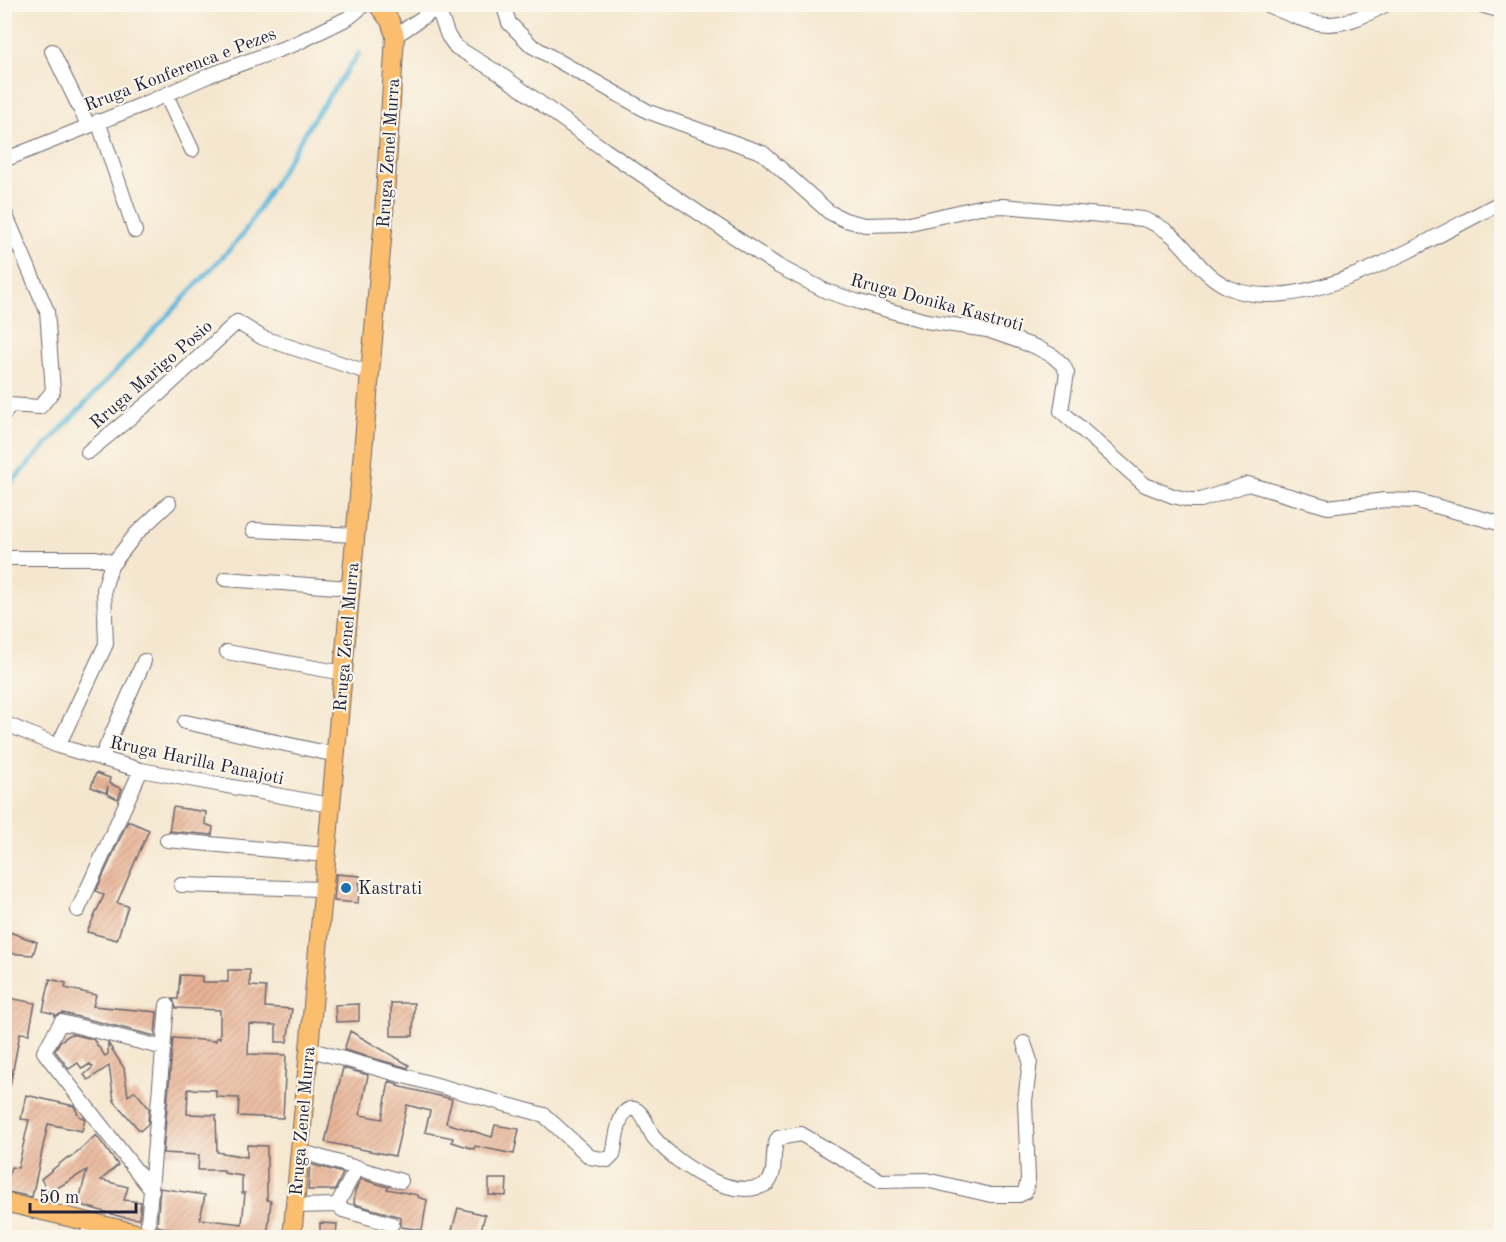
<svg xmlns="http://www.w3.org/2000/svg" width="1506" height="1242" viewBox="0 0 1506 1242" font-family="'Old Standard TT',serif">
<style>
.lines{fill:none;stroke-linecap:round;stroke-linejoin:round}
.stream{stroke:#5cb8da;stroke-width:4.5}
.building{fill:url(#building-hatch)}
.minor-casing{stroke:#6c676f;stroke-width:16}
.major-casing{stroke:#6c676f;stroke-width:20}
.minor{stroke:#fff;stroke-width:14}
.major{stroke:#fbbd6e;stroke-width:18}
.poi-dot{fill:#1f6fb2;stroke:#fbf7ec;stroke-width:2}
.labels{text-anchor:middle;stroke-width:4.5;stroke-linejoin:round;paint-order:stroke}
.street-label{font-size:18px;fill:#22223b;stroke:#fbf7ec}
.poi-label{font-size:18px;fill:#22223b;stroke:#fbf7ec;text-anchor:start}
</style>
<defs>
<pattern id="building-hatch" width="6" height="6" patternUnits="userSpaceOnUse" patternTransform="scale(1.5)"><rect width="6" height="6" fill="#e8b496"/><path d="M-1 1l2-2M0 6l6-6M5 7l2-2" fill="none" stroke="#c79a82"/></pattern>
</defs>
<rect width="100%" height="100%" fill="#fbf7ec"/>
<filter id="ink" filterUnits="userSpaceOnUse"><feTurbulence type="fractalNoise" baseFrequency=".0167" numOctaves="2"/><feDisplacementMap in="SourceGraphic" scale="12" xChannelSelector="R" yChannelSelector="G"/><feConvolveMatrix kernelMatrix="1 2 1 2 8 2 1 2 1" color-interpolation-filters="sRGB"/></filter>
<filter id="wash" filterUnits="userSpaceOnUse"><feTurbulence type="fractalNoise" baseFrequency=".008" numOctaves="4" result="noise"/><feDisplacementMap in="SourceGraphic" scale="24" xChannelSelector="R" yChannelSelector="G"/><feGaussianBlur stdDeviation="1.35" result="paint"/><feColorMatrix in="noise" values="0 0 0 0 0 0 0 0 0 0 0 0 0 0 0 0 0 1.4 0 .05"/><feComposite in="paint" operator="in"/></filter>
<g filter="url(#wash)">
<rect width="100%" height="100%" fill="#f5e7cf"/>
<g class="lines">
<path class="stream" d="M4,490L242,236L314,118L359,53"/>
</g>
<g id="blocks">
<path class="building" d="M96,773L110,778L109,783L122,789L118,799L107,794L108,786L106,793L91,787Z
M173,807L206,812L205,824L213,827L212,835L169,831Z
M128,821L149,830L117,903L128,906L117,940L87,932L104,895L96,891Z
M336,874L360,876L358,903L334,901Z
M4,930L37,942L33,955L4,953Z
M228,970H250V986L266,987L265,1007L292,1009L287,1042H276V1025L249,1024L248,1054L286,1055L283,1118L238,1116L239,1098L216,1097V1090L188,1089L187,1114L216,1115L217,1152L247,1157V1145L267,1146V1200L271,1201L267,1238H213L157,1226L160,1188L205,1195L200,1219L242,1224L245,1193H242V1176L224,1173V1170H198L199,1155L163,1153L173,1038L216,1041V1038H220V1010L176,1008L173,999H178L180,975L202,976V982H228Z
M50,979L66,983L65,988L96,995L93,1006L157,1012L155,1036L63,1013L55,1016V1014L43,1011Z
M4,997L35,1003L29,1034L20,1033L10,1086H4Z
M391,1003H414L413,1036H391Z
M359,1004V1021L336,1022L335,1005Z
M350,1031L409,1065L408,1068L344,1050Z
M71,1034L93,1039L105,1056L108,1054V1043L124,1068L128,1096L135,1091L149,1108L148,1124L140,1131L114,1101L109,1066L88,1080L84,1075L93,1067L90,1064L82,1069L78,1063L69,1069L55,1051L60,1041Z
M343,1068L368,1075L360,1115L382,1119L389,1081L398,1084L397,1086L452,1099L446,1123L492,1137L495,1125L519,1129L514,1154L475,1146L474,1149L452,1142L453,1138L425,1132L430,1111L407,1105L395,1156L325,1142Z
M26,1095L74,1106L79,1116L85,1119L82,1131L48,1124L32,1197L4,1191V1174L9,1175L11,1167L18,1168L29,1120L21,1119Z
M96,1135L118,1165L101,1180L128,1187L124,1200L141,1202L139,1219L122,1217L78,1204L87,1170L49,1193L41,1179L68,1157L69,1159Z
M310,1164L343,1173L335,1190H308Z
M361,1179L388,1187L387,1189L418,1195V1197L427,1200L422,1230L401,1227V1217L354,1204L355,1191Z
M489,1179H507L506,1196L489,1195Z
M458,1208L485,1215L481,1230L475,1229L473,1238H450Z
M320,1223L337,1224L336,1238H320Z"/>
</g>
</g>
<g filter="url(#ink)">
<use href="#blocks" fill-opacity="0" stroke="#6c676f" stroke-width="1.5"/>
<g class="lines">
<g class="minor-casing">
<path id="minor" d="M503,4L509,23L532,46L649,112L763,153L829,212L845,220L865,225L906,224L980,207L1003,206L1143,219C1188,234 1191,271 1230,288C1305,320 1435,235 1502,202
M1265,4C1319,28 1333,33 1387,4
M1477,4L1502,11
M438,9L448,36L456,47L500,74L605,150L778,266L826,291L856,301L926,321L987,330L1036,347L1053,356L1063,365L1067,373L1061,411L1145,485L1173,496L1190,500H1201L1248,484L1328,507L1385,500L1417,501L1502,524
M395,36L443,4
M52,51L88,125
M166,95L192,150
M98,121L135,231
M4,160L149,102L210,75L295,44L348,18L365,4
M4,211L47,311L53,391L40,407L9,405L4,414
M88,452L159,394L237,322L263,338L370,373
M253,530L356,535
M4,558H96L106,560L111,566
M225,579L350,588
M227,652L343,673
M185,722L336,755
M4,723L58,746L141,770L330,805
M58,746L106,644L104,589L111,566L136,534L169,503
M101,759L144,661
M167,840L325,855
M181,885L322,889
M78,910L141,770
M308,1049L544,1115L590,1157L608,1160L613,1155C616,1144 617,1112 630,1109C643,1106 648,1131 655,1139C677,1164 734,1204 768,1183C778,1170 770,1152 778,1138L801,1134L881,1181L926,1180L991,1195H1019L1025,1192L1028,1179L1025,1101L1030,1061L1024,1043
M299,1151L401,1181
M152,1191L44,1052L61,1022L164,1048
M337,1205L357,1167
M295,1206L337,1205L343,1210L392,1224
M147,1235L167,1005
M87,1238L91,1222"/>
</g>
<g class="major-casing">
<path id="major" d="M4,1202L158,1238
M292,1238L383,229L395,36L390,21L377,4"/>
</g>
<use href="#minor" class="minor"/>
<use href="#major" class="major"/>
</g>
</g>
<circle class="poi-dot" cx="346" cy="888" r="6"/>
<g class="labels">
<g class="street-label">
<text transform="translate(180 69) rotate(-21)" y="6">Rruga Konferenca e Pezes</text>
<text transform="translate(388 153) rotate(-86)" y="6">Rruga Zenel Murra</text>
<text transform="translate(937 302) rotate(15)" y="6">Rruga Donika Kastroti</text>
<text transform="translate(151 374) rotate(-41)" y="6">Rruga Marigo Posio</text>
<text transform="translate(346 637) rotate(-85)" y="6">Rruga Zenel Murra</text>
<text transform="translate(197 760) rotate(12)" y="6">Rruga Harilla Panajoti</text>
<text transform="translate(302 1121) rotate(-85)" y="6">Rruga Zenel Murra</text>
</g>
<g class="poi-label">
<text x="358" y="894">Kastrati</text>
</g>
</g>
<rect width="1506" height="1242" fill="none" stroke="#fbf7ec" stroke-width="24"/>
<path d="M30 1203v9h106v-9" fill="none" stroke="#22223b" stroke-width="3"/>
<text x="39" y="1203" font-size="18" fill="#22223b" stroke="#fbf7ec" stroke-width="4.5" paint-order="stroke">50 m</text>
</svg>
